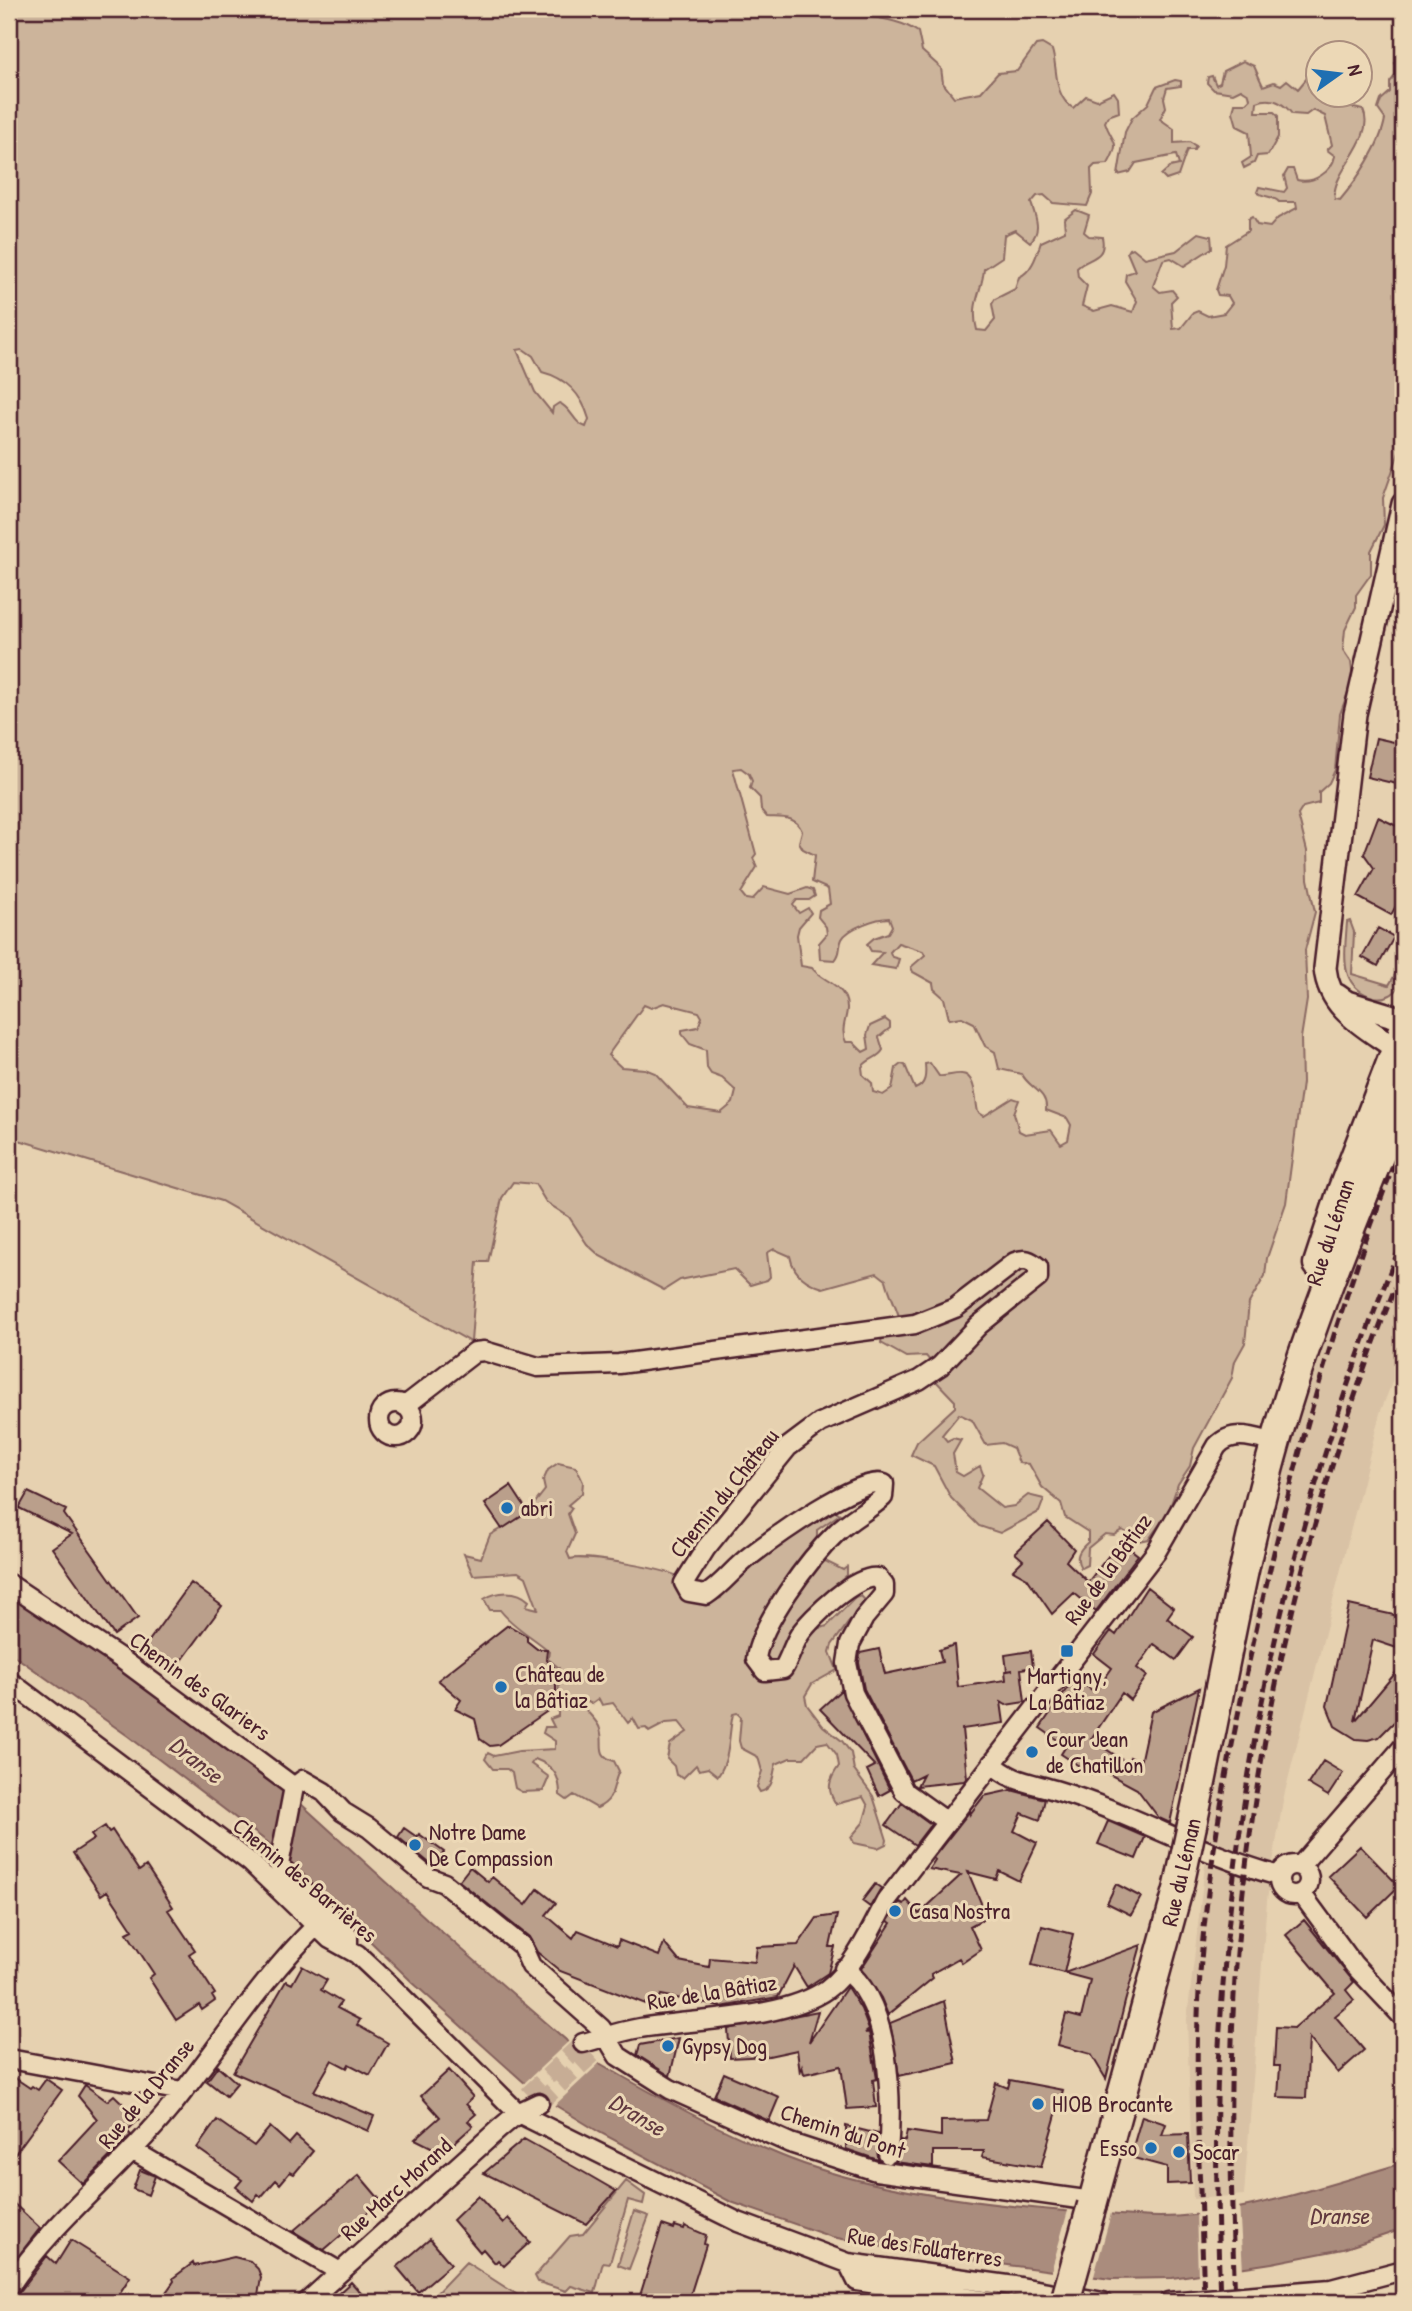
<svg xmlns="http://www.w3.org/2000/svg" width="1412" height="2311" viewBox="0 0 1412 2311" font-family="'Patrick Hand',sans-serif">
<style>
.built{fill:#d9c2a5}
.green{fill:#ccb49b;stroke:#8b6a63;stroke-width:2;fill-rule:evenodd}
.water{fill:#aa8c7d;stroke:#84605c;stroke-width:2}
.pier{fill:#e6d1b0}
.building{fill:#ba9f8b;stroke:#4a1f2b;stroke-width:2}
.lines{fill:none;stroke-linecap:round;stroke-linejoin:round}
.minor-tunnel{stroke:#c7ad95;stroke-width:18;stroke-dasharray:18 9;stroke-linecap:butt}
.minor-casing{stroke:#4a1f2b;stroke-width:23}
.tertiary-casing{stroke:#4a1f2b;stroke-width:26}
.primary-casing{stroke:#4a1f2b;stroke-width:33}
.minor{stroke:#ecd8b6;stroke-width:18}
.tertiary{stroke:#ecd8b6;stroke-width:21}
.primary{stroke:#ecd8b6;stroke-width:28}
.rail{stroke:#4a1f2b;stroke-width:5;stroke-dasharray:10 5;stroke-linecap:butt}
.primary-bridge-casing{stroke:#4a1f2b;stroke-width:33;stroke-linecap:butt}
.primary-bridge{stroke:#ecd8b6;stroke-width:28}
.poi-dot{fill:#1f6fb2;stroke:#ecd8b6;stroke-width:2.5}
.labels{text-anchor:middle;stroke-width:6;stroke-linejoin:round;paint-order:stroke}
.street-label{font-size:23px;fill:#4a1f2b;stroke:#ecd8b6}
.poi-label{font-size:23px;fill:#4a1f2b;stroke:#ecd8b6;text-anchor:start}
.water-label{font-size:24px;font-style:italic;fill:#623a40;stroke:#ecd8b6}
</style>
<rect width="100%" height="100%" fill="#e6d1b0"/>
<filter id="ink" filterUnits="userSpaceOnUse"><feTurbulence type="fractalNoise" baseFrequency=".0143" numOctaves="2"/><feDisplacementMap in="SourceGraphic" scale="14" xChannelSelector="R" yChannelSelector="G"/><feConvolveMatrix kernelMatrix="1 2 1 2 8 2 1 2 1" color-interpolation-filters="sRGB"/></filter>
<g filter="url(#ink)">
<path class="built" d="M1403,1114V1355L1380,1413L1283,1800L1267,1900L1244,2195L1193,2199L1187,2019L1210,1822L1291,1441L1387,1151Z"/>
<path class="green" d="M9,9H835C862,19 894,15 918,32L922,51L941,68L943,83L954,97L981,92L998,73L1017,71L1036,45L1042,44L1052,50C1058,68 1053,96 1073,108L1086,96L1097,100L1114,92L1118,98L1119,112L1108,116L1105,122C1112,144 1122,139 1108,164L1095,165L1091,169L1092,194L1087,206L1053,203L1044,195L1037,196L1031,203C1036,217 1042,231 1030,242L1015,230L1004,235L1002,257L984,269C982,293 970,303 977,330L986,331L995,320L992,304L995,299L1015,289L1019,277C1032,272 1037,254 1041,242L1065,231L1064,219L1076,210L1089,215L1084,232L1089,236L1102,237C1107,260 1088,257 1077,268L1078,277L1087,286L1082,306L1094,311L1112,306L1133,312L1137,301L1125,281L1126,274L1135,271L1127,252L1129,249L1133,248L1145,258L1176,251L1199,233L1211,236L1212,248L1184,266L1171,258L1163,260L1153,286L1160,292L1172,290L1177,296L1171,302L1173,329L1181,328L1193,313L1198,311L1208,316L1224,313L1232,303L1228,296L1218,295L1216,290L1224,265L1226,245L1248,231V219L1252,217L1257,225L1270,227L1278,218L1297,208L1296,202H1279C1273,195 1264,198 1257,192L1259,187L1284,192L1287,188L1284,176L1288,169H1293L1297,180C1313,184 1332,172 1335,156L1327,150L1332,145L1325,116L1313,110L1306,115L1292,114C1283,102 1272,96 1257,102L1256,112H1274L1278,116V137L1268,155L1257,156L1254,163L1244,168L1242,163L1251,157L1249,132L1237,126L1233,112L1235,103H1246L1250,99L1249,94L1241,89L1233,93L1214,90L1207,83L1208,77L1212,76L1216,85L1220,83L1223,71L1243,61L1254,66L1263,86L1274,82L1281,85L1287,80L1298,89L1307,78L1315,77L1317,80L1310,92L1312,94L1343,95L1350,107L1363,110C1377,139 1329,174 1335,199L1340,200C1356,181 1381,145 1385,119L1378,109L1381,100L1390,92V82L1399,71L1395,63L1403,58V441L1383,498L1384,525L1371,551V574L1356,595V607L1345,630L1343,650L1351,662L1353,679L1340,714L1335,770L1329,783L1319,792V803L1303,807L1298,815L1307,851L1308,879L1315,912L1305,950L1307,1000L1301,1038L1302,1083L1286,1203L1267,1258L1265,1276L1249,1303L1245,1343L1235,1361L1232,1378L1194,1448L1190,1466L1178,1484L1168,1513L1149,1539L1140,1541L1122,1530L1114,1535L1105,1534L1088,1548L1087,1565L1081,1568C1074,1557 1079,1550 1088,1542V1532L1065,1517L1061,1503L1042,1487L1029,1464L1019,1463L1013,1448L1002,1443L986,1445L972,1420L959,1414L942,1435L947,1441L953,1438L961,1440L953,1454L956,1472L963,1476L980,1466L983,1474L977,1488L1002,1508L1014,1506L1028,1495L1044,1499L1039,1512L1000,1533L979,1526L951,1498L934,1466L911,1455L917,1442L955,1407V1401L933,1378L937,1369L926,1356L906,1357L881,1343L882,1337L901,1323C897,1307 890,1296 886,1280L877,1273L823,1288C806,1283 793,1274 790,1256L774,1249L767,1253L770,1277L767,1280L750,1285L734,1269L680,1280L664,1290L600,1256L587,1244L569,1217L546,1202L535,1184L513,1182L502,1198L488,1262H477L471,1342L221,1201L9,1137ZM523,349L533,356L542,372C566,378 582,395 589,419L586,427C573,423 572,408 559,403L553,407L552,413L535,392L517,350ZM741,768L749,774L752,781L750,788L760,798L761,810L767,817C782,818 795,815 802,831L799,842L803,849L815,855L812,882L828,889L830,904L819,910L818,917L826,927L827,934L819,943L820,959L835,960C842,953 838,947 842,939C848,928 877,918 889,918L892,926L888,933L874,938L867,944L871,951L883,952L871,965L896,969L899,959L892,957L890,952L898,943L923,951L925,955L911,967L913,972L933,983L934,989L944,998L949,1019L962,1017L974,1023L985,1046L995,1052L999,1069L1022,1074C1028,1088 1048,1091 1046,1110L1067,1118L1071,1125L1068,1140L1061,1144L1051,1130L1025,1134L1019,1131L1014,1113L1019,1100L1013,1098L984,1116L978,1112C975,1100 976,1075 962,1074C954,1073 947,1077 939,1076L930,1063L925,1064C926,1075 926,1085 915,1089L905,1065L901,1064L896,1068L892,1089L883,1095L873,1092L872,1083L863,1075L862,1067C868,1058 878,1059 883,1050L879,1037L890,1028V1023L885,1019L870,1026L867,1035L869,1049L863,1052L853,1042H846C838,1026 852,1014 845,998C838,982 821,980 812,968L801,966L797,935L799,927L811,913L808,908L799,913L793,905L797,900H809L815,896L813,890L807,888L790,894L764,887L752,900L746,899L741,893L757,867L753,858L756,854L733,769ZM664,1003L699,1012L702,1017L698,1027L682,1030V1034L690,1044L706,1050L707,1068L711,1074L722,1078L736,1091L733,1103L721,1113L688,1108L655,1073L645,1069L621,1067L608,1055L644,1005L651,1008Z
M1175,80L1181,81V86L1167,88L1164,98L1166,107L1160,119L1174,129V143L1189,142L1196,146L1194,150H1187L1178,176L1166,180L1161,175L1170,167L1179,165L1176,155L1136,163L1130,172L1118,175L1125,132L1132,118L1148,104L1156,87Z
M1350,921L1354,932L1352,974L1389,985L1403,961C1403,966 1405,973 1403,978C1394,1010 1354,999 1347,972C1343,957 1346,938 1347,922Z
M558,1463L576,1467L583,1482L582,1493L568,1505L572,1508L568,1514L575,1534L567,1552L570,1559C585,1555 672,1569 685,1580C691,1586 696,1596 700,1602L708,1603L721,1598L728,1576L831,1508L840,1514L817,1530V1557L843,1570L847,1567V1575L803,1618L783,1647L786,1650L807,1632L827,1626L855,1598L861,1596L865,1600L832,1645L830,1652L837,1670L812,1684L805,1696L807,1705L823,1726L842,1741L851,1753L854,1770L873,1796L887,1840L886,1844L878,1848L854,1843L851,1837L863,1823L868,1806L863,1797L836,1804C826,1789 829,1780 839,1766L837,1755L827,1742L817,1744L804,1758H790L776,1764C772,1776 775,1788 760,1792L757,1787L762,1771L758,1757L741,1748L739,1741L741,1717L737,1713L733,1714C728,1736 731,1757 718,1776L708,1768L699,1770L696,1765L683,1778L676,1775L674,1766L667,1759L670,1744L687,1732L679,1722L666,1723L649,1732L646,1728L639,1729L633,1718L628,1723L613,1703L602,1705L599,1699L592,1704L586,1701L583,1706C588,1714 598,1721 600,1729C605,1744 595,1755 614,1761L619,1771C611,1788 616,1799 597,1808L574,1795L567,1800L560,1795C560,1775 553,1766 535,1759L531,1764L549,1777L543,1791L522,1792L515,1788L512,1773L507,1769H493L485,1759L488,1753L494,1756L519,1751L555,1749V1741L543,1733L545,1727H554L550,1719L558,1716L559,1668L548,1659L549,1651C533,1637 513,1627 500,1610H490L484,1599C497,1591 517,1589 529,1601L526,1606L538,1609L526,1577L518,1572L473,1575L464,1554L481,1558L490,1535L527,1513L545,1490L543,1481L548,1470Z
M626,2181L645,2195L643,2204L628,2200L610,2263L603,2262L595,2293L571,2286L566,2291L538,2282L535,2276L570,2236L583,2234Z
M634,2211L649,2216L629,2269L618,2265Z
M466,2262L519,2296L518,2302H428Z"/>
<path class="water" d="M9,1595L129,1673L277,1782L427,1919L566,2040C577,2055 583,2062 601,2064C657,2097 721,2131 780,2155C864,2190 986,2205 1076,2212C1114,2214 1154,2220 1193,2215C1261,2208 1337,2182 1403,2163V2229L1343,2249L1272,2263L1172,2278L1111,2279L905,2251L832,2237L731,2202L599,2132L537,2094L412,1982L274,1847L128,1736L9,1652Z"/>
<path class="pier" d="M570,2040L589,2059L603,2060L552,2108L521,2086Z
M1239,2202L1243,2271L1198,2278L1196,2211Z
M1069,2207L1112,2210L1093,2280L1050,2275Z"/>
<path class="building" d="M1376,738L1403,744L1401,785L1367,777Z
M1378,817L1403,829V893L1391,915L1358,897L1374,868L1364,854Z
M1378,928L1394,937L1378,966L1362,957Z
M511,1486L528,1512L502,1529L485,1504Z
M28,1492L66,1510L64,1514L138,1618L114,1635L52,1548L72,1534L19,1508Z
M1048,1522L1074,1549L1066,1561L1088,1582L1120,1541L1138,1555L1096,1611L1074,1593L1052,1614L1027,1578L1013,1570L1023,1560L1015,1553Z
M191,1583L222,1606L172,1674L141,1652Z
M1147,1587L1174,1608L1167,1618L1193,1637L1176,1660L1154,1644L1137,1668L1147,1676L1130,1700L1122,1693L1091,1739L1127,1763L1130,1757L1140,1763L1151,1712L1199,1688L1170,1823L1159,1818L1137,1789L1096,1767L1091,1774L1061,1754L1066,1746L1040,1728L1074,1678L1095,1692L1112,1668L1094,1654L1111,1631L1116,1635Z
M1349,1605L1403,1617V1650L1373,1640L1355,1721L1403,1664V1713L1379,1737L1368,1740L1356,1739L1335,1726L1327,1706Z
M508,1625L527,1636V1641L537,1649H547L546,1660L556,1669V1692L552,1708L498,1745L490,1746L480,1739L475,1719L455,1709L461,1700L438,1680Z
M954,1645L958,1687L1006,1680L1005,1671L1013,1670L1007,1671L1005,1655L1031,1651L1033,1667L1021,1669L1025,1702L1006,1705L1001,1702L1004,1723L962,1729L967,1778L964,1781L917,1786L923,1774L911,1780L864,1689L859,1663L860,1653L879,1649L885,1674L942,1662L939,1650Z
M841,1690L890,1790L879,1796L867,1770L875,1766L820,1709Z
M1323,1761L1343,1773L1328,1796L1308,1784Z
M1011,1790L1045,1799L1040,1820L1022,1813L1014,1831L1037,1843L1019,1881L999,1871L996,1879L968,1872L987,1917L970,1926L981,1950L962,1963L959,1958L931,1974L933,1978L888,2015L881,1998L861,1969L891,1923L888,1921L900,1902L904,1904L907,1900L919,1914L961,1875L929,1869L935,1860L933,1858L970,1811V1814L984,1796Z
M902,1803L931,1824L915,1845L886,1825Z
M1108,1821L1145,1837L1136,1859L1098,1844Z
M105,1826L109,1832L112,1830L139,1871L146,1866L173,1907L168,1910L195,1950L189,1954L215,1994L212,1996L215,2001L202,2010L199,2005L176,2020L149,1978L154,1974L127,1933L133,1930L107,1891L101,1895L73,1853L94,1839L91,1835Z
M404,1828L417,1837L419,1834L444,1852L434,1867L398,1837Z
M1360,1846L1399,1886L1367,1917L1328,1876Z
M470,1867L488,1882L492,1877L526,1905L538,1889L556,1903L546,1915L573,1938L578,1930L617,1946L619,1940L659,1956L664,1943L679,1961L709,1967L710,1958L755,1962L757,1947L798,1945L817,1918L837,1915L830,1947H835L828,1973L807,1987L794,1966L778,1997L721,2007L661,1995L656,2008L560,1971L537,1952L529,1937L459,1881Z
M875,1884L881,1888L870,1907L862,1901Z
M1116,1884L1141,1897L1131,1915L1107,1903Z
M1304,1920L1354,1982L1346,1990L1354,2000L1335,2016L1364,2050L1338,2073L1309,2038L1306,2098L1278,2097L1280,2066H1274L1276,2027L1294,2028L1335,1993L1286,1935Z
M1042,1926L1073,1934L1064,1973L1032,1965Z
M1141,1945L1125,2002L1106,2079L1091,2054L1058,2045L1066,2014L1081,2018L1090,1980L1064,1973Z
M302,1966L327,1980L321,1990L341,2002L337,2008L360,2020L357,2025L388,2043L370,2075L349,2064L347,2068L332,2060L314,2091L374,2116L368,2131L233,2072L286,1981L292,1984Z
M847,1987L861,2009L869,2030L865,2033L869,2032L877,2079L873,2080L876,2107L847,2109L841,2066L804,2074L802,2066L800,2073L797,2050L769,2056L730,2058L728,2029L818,2011L809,2042Z
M944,2001L956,2063L899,2076L890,2023Z
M679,2038L670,2076L637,2055L640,2045Z
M218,2066L237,2083L226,2096L207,2081Z
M449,2070L473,2097L466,2104L476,2114L468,2121L473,2126L443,2153L415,2139L440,2117L421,2096Z
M724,2073L779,2097L769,2121L714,2096Z
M9,2074L30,2088L32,2086L38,2090L46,2079L62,2090L9,2162Z
M1010,2080L1063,2090L1041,2167L982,2157L984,2151H933V2167L895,2162L900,2140L905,2141L907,2131L941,2136V2121L986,2120L996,2083L1008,2088Z
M85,2085L107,2101L114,2095L139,2119L127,2131L131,2135L83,2184L58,2161L97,2119L78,2096Z
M1142,2116L1166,2124L1162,2135L1188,2134L1190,2183L1167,2184V2167L1130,2157Z
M217,2120L254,2146L270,2127L289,2144L296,2136L313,2151L294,2174L290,2172L280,2184L276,2180L261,2197L258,2194L253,2201L236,2187L242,2180L197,2148Z
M846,2126L878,2134V2160L846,2149Z
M524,2139L585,2173L616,2191L586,2224L484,2173Z
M140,2170L155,2176L148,2195L133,2189Z
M359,2175L381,2201L324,2250L293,2231Z
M478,2196L503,2223L508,2218L530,2242L504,2266L498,2260L495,2263L483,2249L480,2252L453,2220Z
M9,2199L40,2228L9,2268Z
M662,2225L674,2229L675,2226L684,2229L685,2226L706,2235L704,2244L706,2245L688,2302H638Z
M430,2239L451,2264L418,2292L397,2267Z
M71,2240L130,2277L114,2302H9V2298L18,2294L47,2256L56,2264Z
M234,2257L250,2261L258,2269L261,2277L257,2302H159L174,2281L173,2278L193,2263L194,2266Z
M351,2282L369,2302H329Z"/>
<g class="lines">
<path class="minor-tunnel" d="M528,2095L583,2043
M539,2103L595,2052"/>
<g class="minor-casing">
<path id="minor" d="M379 1420a17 17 0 1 1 34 0a17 17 0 1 1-34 0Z
M405,1406L475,1352L484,1351L538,1367L619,1364L915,1324L955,1308L1015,1262C1025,1258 1030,1260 1038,1267V1278L979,1325L940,1366L919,1380L820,1423L788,1447L706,1548L684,1583L689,1592L706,1595C722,1585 734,1568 750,1556C771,1540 861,1474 884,1484L883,1497C869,1510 850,1519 836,1533C810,1558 760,1624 756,1659L765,1671L783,1669C790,1658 793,1645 800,1634C811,1618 857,1573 878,1578L884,1585V1594L864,1618L850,1644L847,1663L853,1693L904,1791L947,1822
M9,1584L120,1658L294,1787
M9,1681L250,1862L330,1939L357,1954L390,1985L518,2113L738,2222L848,2263L1015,2286L1103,2302
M992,1763C1009,1781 1032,1783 1055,1790C1132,1813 1202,1855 1279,1876
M294,1787L303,1780L324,1792L343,1812L369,1828L428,1877L444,1883L522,1946L531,1966L601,2028L618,2056L670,2089L790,2143L876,2171L1093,2201
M294,1787L279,1865L348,1935V1948
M1279 1880a15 15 0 1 1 30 0a15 15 0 1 1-30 0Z
M1300,1866L1403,1747
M1301,1893L1354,1965L1403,2017
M844,1969C892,2001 892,2103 888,2154
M583,2043C602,2038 621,2031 640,2028C693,2019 784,2020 827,1989C852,1971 872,1928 886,1901L1156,1552L1217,1446C1233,1429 1255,1438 1275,1443
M9,2059L182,2091
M132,2150L340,2272
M848,2263L857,2281L994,2302
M9,2287C52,2222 116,2173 166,2113C217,2051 258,1983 316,1926
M307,2302L499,2129L518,2113L539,2103
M1169,2302L1331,2289L1403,2270"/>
</g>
<g class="tertiary-casing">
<path id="tertiary" d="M1403,504L1355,714L1325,968C1329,1013 1371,1029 1403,1054
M1337,995L1347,1002L1403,1019"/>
</g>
<g class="primary-casing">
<path id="primary" d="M1318,1264L1342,1191L1403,1032
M1192,1825C1220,1697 1240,1567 1276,1441C1309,1323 1358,1210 1403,1097
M1092,2205L1179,1886"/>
</g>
<use href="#minor" class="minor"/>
<use href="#tertiary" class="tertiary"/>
<use href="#primary" class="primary"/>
<path class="rail" d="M1204,2302C1201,2193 1193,2083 1200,1974C1208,1861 1230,1749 1254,1639C1291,1470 1338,1303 1403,1142
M1220,2302C1217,2211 1214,2120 1220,2029C1236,1758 1298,1490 1403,1240
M1235,2302C1231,2194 1228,2086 1235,1979C1252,1737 1311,1492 1403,1268"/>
<g class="primary-bridge-casing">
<path id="primary-bridge" d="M1179,1886L1192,1825
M1065,2302L1092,2205"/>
</g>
<use href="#primary-bridge" class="primary-bridge"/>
</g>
</g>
<g class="poi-dot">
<circle cx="507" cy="1508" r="7"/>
<rect x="1060" y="1644" width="14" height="14" rx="3.5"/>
<circle cx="501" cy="1687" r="7"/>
<circle cx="1032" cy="1752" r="7"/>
<circle cx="415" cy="1845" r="7"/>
<circle cx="895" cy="1911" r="7"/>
<circle cx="668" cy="2046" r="7"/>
<circle cx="1038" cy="2104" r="7"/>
<circle cx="1151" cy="2148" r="7"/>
<circle cx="1179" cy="2152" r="7"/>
</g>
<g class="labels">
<g class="street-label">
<text transform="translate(1330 1232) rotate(-72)" y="8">Rue du Léman</text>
<text transform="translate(724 1493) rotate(-51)" y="8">Chemin du Château</text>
<text transform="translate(1108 1569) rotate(-54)" y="8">Rue de la Bâtiaz</text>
<text transform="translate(200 1686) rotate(36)" y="8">Chemin des Glariers</text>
<text transform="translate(1181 1872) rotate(-77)" y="8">Rue du Léman</text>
<text transform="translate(305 1880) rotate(40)" y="8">Chemin des Barrières</text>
<text transform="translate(712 1992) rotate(-9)" y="8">Rue de la Bâtiaz</text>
<text transform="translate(146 2093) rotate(-50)" y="8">Rue de la Dranse</text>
<text transform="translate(843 2131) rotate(18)" y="8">Chemin du Pont</text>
<text transform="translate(396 2189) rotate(-42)" y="8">Rue Marc Morand</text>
<text transform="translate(925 2247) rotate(9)" y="8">Rue des Follaterres</text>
</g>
<g class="poi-label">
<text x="521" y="1516">abri</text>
<text x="515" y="1682">Château de<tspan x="515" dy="26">la Bâtiaz</tspan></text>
<text x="1067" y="1684" text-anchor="middle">Martigny,<tspan x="1067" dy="26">La Bâtiaz</tspan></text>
<text x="1046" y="1747">Cour Jean<tspan x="1046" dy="26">de Chatillon</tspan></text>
<text x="429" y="1840">Notre Dame<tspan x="429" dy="26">De Compassion</tspan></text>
<text x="909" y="1919">Casa Nostra</text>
<text x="682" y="2054">Gypsy Dog</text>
<text x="1052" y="2112">HIOB Brocante</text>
<text x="1137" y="2156" text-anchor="end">Esso</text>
<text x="1193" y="2160">Socar</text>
</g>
<g class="water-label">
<text transform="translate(196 1760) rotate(38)" y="8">Dranse</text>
<text transform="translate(637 2115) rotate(31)" y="8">Dranse</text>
<text x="1339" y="2224">Dranse</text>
</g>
</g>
<rect width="1412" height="2311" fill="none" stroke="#ecd8b6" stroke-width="35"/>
<rect x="18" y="18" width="1377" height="2276" fill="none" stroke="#4a1f2b" stroke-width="2.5" filter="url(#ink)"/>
<g transform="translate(1339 74) rotate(76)"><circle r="33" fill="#ecd8b6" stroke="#ab8e7e" stroke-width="2"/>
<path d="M0-5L12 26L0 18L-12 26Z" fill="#1f6fb2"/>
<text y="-10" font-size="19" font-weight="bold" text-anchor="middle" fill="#4a1f2b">N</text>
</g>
</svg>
